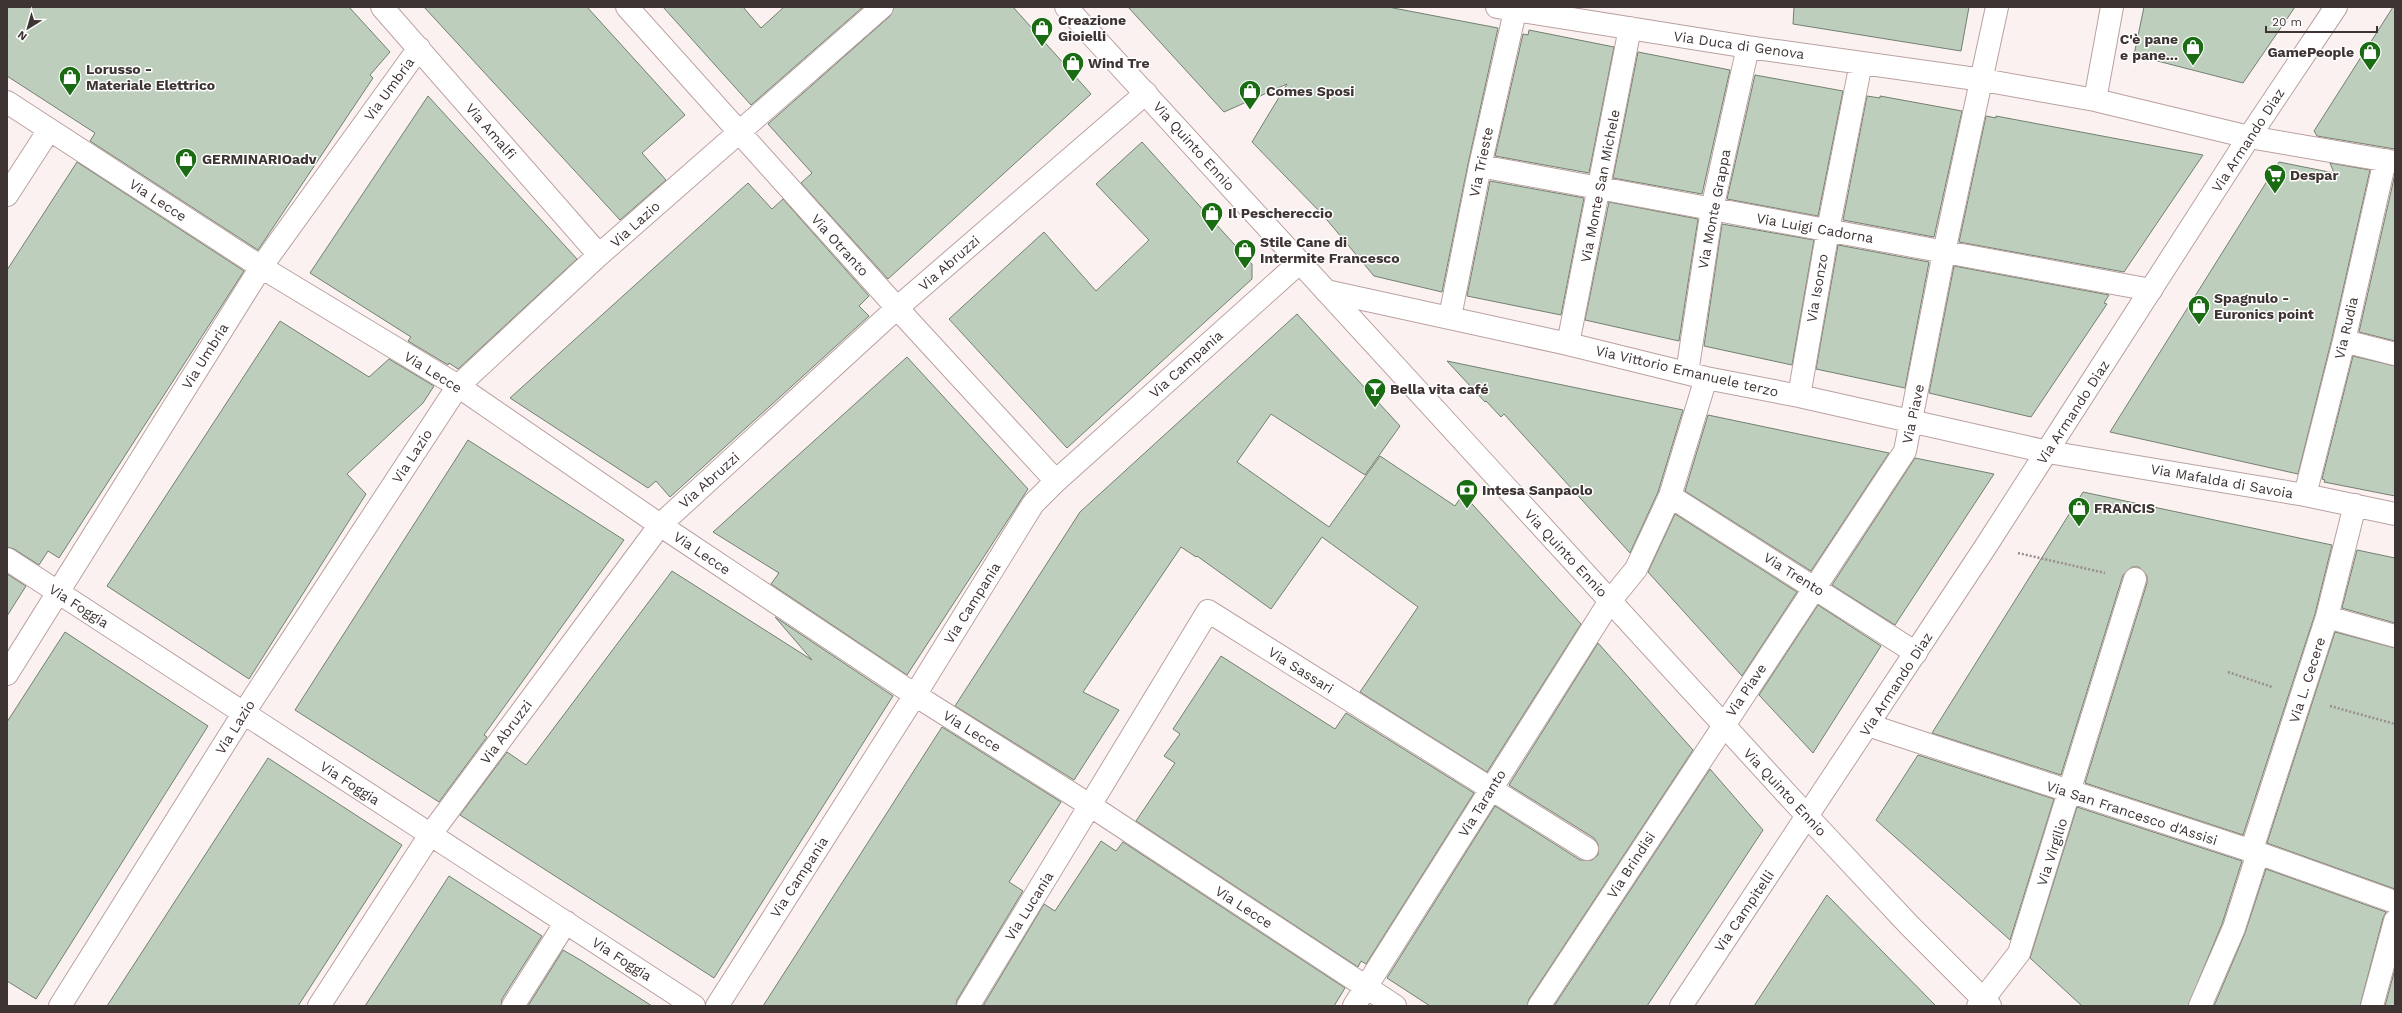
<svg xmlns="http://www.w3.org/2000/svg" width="2402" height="1013" viewBox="0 0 2402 1013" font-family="'Work Sans',sans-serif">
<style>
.building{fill:#becebc;stroke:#728070}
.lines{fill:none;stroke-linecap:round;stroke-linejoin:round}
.street-casing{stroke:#baa1a0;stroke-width:24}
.secondary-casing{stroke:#baa1a0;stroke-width:24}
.path{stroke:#998e8e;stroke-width:2.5;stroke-dasharray:2 2;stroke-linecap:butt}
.street{stroke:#fff;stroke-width:22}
.secondary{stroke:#fff;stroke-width:22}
.labels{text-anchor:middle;stroke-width:3;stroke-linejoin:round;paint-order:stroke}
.poi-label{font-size:14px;font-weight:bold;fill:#3e3433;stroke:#fff;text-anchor:start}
.street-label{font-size:14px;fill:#3e3433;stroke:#fff}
</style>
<rect width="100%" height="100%" fill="#fcf1f1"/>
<path class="building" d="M7,7H349L390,52L370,75L373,78L258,250L90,141L95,133L7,76Z
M424,7H587L685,115L642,153L666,180L620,220Z
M663,7H743L761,28L784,7H863L751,105Z
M894,7H1013L1091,94L888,279L801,183L812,173L768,124L890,16Z
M1128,7H1388L1498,28L1468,164L1442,292L1374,276L1322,214L1252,142L1287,84L1224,112Z
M1794,7H1969L1961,51L1793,24Z
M2144,7H2295L2243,83L2134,55Z
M2393,7H2395V149L2317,136L2314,131Z
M1529,30L1614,47L1589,173L1495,156L1523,34L1528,35Z
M1638,52L1730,70L1702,194L1613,178Z
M1755,75L1843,91L1818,216L1727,199Z
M428,96L577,259L458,369L449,363L448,365L408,341L411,337L310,273Z
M1867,96L1880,98V96L1962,111L1934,237L1843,220Z
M1986,116L1996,118V116L2203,155L2124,272L1959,242Z
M1142,142L1252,264V279L1067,448L949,319L1044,232L1096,291L1149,240L1096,184Z
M77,162L244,271L59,558L48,551L39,565L14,549L7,547V270Z
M2279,162L2334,173L2330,163L2370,170L2332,338L2298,474L2110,432Z
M2395,174V341L2359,332Z
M1490,181L1584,198L1561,315L1467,296Z
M748,183L772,209L783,199L869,296L859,306L869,316L670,497L656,481L648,488L510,398Z
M1609,202L1698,219L1679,341L1585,320Z
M1722,224L1814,240L1792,365L1704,346Z
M1838,245L1929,262L1905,388L1816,369Z
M1954,266L2109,295L2104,303L2107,304L2031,417L1929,393Z
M1297,314L1400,426L1365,475L1271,414L1237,462L1329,527L1380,456L1455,506L1463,494L1581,624L1487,772L1360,692L1418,607L1322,537L1271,609L1197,556L1196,557L1181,547L1083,692L1119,710L1074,780L955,706L1080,512Z
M280,321L369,377L389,359L434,386L423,403L347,474L366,494L249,679L107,586Z
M2353,356L2395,366V496L2324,482L2325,480L2322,479Z
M907,357L1028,489L907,675L771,584L779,573L713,532Z
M1447,361L1683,410L1658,492L1630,553L1504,414L1501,417L1486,401L1485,402Z
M1708,415L1889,453L1811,571L1685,491Z
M468,440L624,540L484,735L487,737L439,802L295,710Z
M1915,458L1994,474L1895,625L1832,585Z
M2083,492L2332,545L2315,614L2243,835L2085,783L2147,583V576L2139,567H2132L2123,575L2061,775L1932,733Z
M1675,514L1797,592L1742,676L1648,572Z
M2357,550L2395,558V623L2342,608Z
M672,571L812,660L775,617L893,696L714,978L460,815L507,752L526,765Z
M7,574L26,586L7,616Z
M1818,605L1881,646L1813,753L1759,695Z
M65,632L208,726L36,999L7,981V722Z
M2335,632L2395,648V889L2267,843Z
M1598,643L1693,750L1529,999L1527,1006H1430L1387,978L1495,806L1580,860H1592L1598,855V844L1594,838L1509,785Z
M1221,656L1335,729L1346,713L1474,793L1366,964L1361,961L1358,967L1136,821L1175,763L1164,756L1180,734L1173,729Z
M942,727L1061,802L1009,882L1023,891L957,1000L956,1006H763Z
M1918,755L2054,799L2010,940L1876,820Z
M268,758L402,845L298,1006H107Z
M1710,769L1763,830L1647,1006H1554Z
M2077,807L2242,861L2222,924L2188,1006H2082L2030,958Z
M1101,841L1116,851L1123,842L1345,988L1334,1006H983L1044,904L1055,911Z
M2266,869L2386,912L2383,918L2360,1006H2214L2245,933Z
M449,876L542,936L502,999L501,1006H365Z
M1827,895L1936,1006H1754Z
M563,950L582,961L652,1006H528Z
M2395,969V1006H2385Z"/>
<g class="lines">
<g class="street-casing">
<path id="street" d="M382,7L599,255
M627,7L897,308L1056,481
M1497,7L1748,47L1983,80L2095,100L2249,137L2395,162
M2095,100L2112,7
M7,102L261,267L458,386L660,525L915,695L1091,806L1395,1006
M1480,166L2151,290
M7,195L49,130
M1326,291L1568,344L1706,378L1799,396L2048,452L2305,495L2395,514
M1450,317L1480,166L1516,7
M2344,341L2395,354
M1568,344L1630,28
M1687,373L1712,209L1748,47
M1799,396L1828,230L1861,63
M2305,495L2344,341L2385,160
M1670,496L1916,653
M7,559L694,1006
M2327,617L2395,636
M7,674L261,267L419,48
M1868,725L2258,853L2395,902
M2251,852L2327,617L2355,505
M60,1006L243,714L458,386L599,255L882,7
M319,1006L430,835L660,525L897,308L1146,93
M513,1006L566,922
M717,1006L915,695L1033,504L1056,481L1300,262
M968,1006L1208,611L1587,849
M1354,1006L1610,601L1636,569L1670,496L1706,378
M1539,1006L1905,451L1944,252L1997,7
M1978,1006L2019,953L2135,579
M2200,1006L2234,928L2258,853
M2372,1006L2395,921"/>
</g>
<g class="secondary-casing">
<path id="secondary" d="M1066,7L1808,817L1909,925L1990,1006
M1681,1006L1986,546L2249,137L2336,7"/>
</g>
<path class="path" d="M2018,553L2105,573
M2228,672L2272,687
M2330,706L2395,724"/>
<use href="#street" class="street"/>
<use href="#secondary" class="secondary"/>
</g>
<defs>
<g id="shop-pin" transform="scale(1.15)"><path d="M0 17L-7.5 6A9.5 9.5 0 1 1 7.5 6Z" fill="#196c12" stroke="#fff"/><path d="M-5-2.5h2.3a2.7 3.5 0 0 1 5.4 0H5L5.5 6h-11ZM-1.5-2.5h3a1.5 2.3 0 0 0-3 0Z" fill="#fff"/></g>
<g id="supermarket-pin" transform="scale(1.15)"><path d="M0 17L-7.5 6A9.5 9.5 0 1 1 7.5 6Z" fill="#196c12" stroke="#fff"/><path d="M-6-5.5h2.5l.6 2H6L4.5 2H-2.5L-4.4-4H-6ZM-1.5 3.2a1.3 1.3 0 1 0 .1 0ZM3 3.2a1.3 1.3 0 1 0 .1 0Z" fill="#fff"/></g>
<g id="bar-pin" transform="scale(1.15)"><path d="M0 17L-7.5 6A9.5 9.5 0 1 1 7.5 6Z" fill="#196c12" stroke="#fff"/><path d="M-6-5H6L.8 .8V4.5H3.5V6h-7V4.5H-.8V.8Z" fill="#fff"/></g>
<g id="bank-pin" transform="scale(1.15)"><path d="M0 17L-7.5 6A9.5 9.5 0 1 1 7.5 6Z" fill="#196c12" stroke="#fff"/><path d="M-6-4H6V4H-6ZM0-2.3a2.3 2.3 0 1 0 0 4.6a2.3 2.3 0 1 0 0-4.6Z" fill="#fff"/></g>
</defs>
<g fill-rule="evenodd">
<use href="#shop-pin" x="1042" y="28"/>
<use href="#shop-pin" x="2193" y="47"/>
<use href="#shop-pin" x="2370" y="52"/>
<use href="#shop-pin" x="1073" y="63"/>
<use href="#shop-pin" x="70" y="77"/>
<use href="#shop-pin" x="1250" y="91"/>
<use href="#shop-pin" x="186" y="159"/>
<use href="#supermarket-pin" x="2275" y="175"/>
<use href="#shop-pin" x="1212" y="213"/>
<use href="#shop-pin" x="1245" y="250"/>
<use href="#shop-pin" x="2199" y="306"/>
<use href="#bar-pin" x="1375" y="389"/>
<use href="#bank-pin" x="1467" y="490"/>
<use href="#shop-pin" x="2079" y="508"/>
</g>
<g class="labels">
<g class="poi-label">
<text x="1058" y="25">Creazione<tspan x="1058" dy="16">Gioielli</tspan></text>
<text x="2178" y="44" text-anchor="end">C'è pane<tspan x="2178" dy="16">e pane...</tspan></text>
<text x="2354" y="57" text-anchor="end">GamePeople</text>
<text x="1088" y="68">Wind Tre</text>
<text x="86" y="74">Lorusso -<tspan x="86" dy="16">Materiale Elettrico</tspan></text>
<text x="1266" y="96">Comes Sposi</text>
<text x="202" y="164">GERMINARIOadv</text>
<text x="2290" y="180">Despar</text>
<text x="1228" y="218">Il Peschereccio</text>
<text x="1260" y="247">Stile Cane di<tspan x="1260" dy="16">Intermite Francesco</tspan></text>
<text x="2214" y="303">Spagnulo -<tspan x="2214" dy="16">Euronics point</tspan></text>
<text x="1390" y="394">Bella vita café</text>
<text x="1482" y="495">Intesa Sanpaolo</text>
<text x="2094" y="513">FRANCIS</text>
</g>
<g class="street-label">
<text transform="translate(1739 45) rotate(8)" y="5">Via Duca di Genova</text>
<text transform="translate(389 89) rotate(-54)" y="5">Via Umbria</text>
<text transform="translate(491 131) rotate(49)" y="5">Via Amalfi</text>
<text transform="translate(2248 140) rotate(-57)" y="5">Via Armando Diaz</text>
<text transform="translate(1194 146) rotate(48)" y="5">Via Quinto Ennio</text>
<text transform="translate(1481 162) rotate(-78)" y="5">Via Trieste</text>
<text transform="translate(1600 186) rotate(-79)" y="5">Via Monte San Michele</text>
<text transform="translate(158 200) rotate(33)" y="5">Via Lecce</text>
<text transform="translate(1714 209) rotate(-79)" y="5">Via Monte Grappa</text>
<text transform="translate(635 224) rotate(-42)" y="5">Via Lazio</text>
<text transform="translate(1815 228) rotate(10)" y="5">Via Luigi Cadorna</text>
<text transform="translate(840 245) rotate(48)" y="5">Via Otranto</text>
<text transform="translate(949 263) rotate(-41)" y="5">Via Abruzzi</text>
<text transform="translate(1817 288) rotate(-80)" y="5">Via Isonzo</text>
<text transform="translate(2346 328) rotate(-77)" y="5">Via Rudia</text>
<text transform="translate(205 356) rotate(-58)" y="5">Via Umbria</text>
<text transform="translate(1186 364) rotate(-42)" y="5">Via Campania</text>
<text transform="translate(1687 371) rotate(13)" y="5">Via Vittorio Emanuele terzo</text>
<text transform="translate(433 372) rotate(32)" y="5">Via Lecce</text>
<text transform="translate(2073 412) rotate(-57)" y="5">Via Armando Diaz</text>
<text transform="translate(1913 414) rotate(-78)" y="5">Via Piave</text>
<text transform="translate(412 456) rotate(-57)" y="5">Via Lazio</text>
<text transform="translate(709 480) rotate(-42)" y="5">Via Abruzzi</text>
<text transform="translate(2222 481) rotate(10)" y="5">Via Mafalda di Savoia</text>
<text transform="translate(702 553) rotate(34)" y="5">Via Lecce</text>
<text transform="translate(1566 553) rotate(47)" y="5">Via Quinto Ennio</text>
<text transform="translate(1794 574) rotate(32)" y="5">Via Trento</text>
<text transform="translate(972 603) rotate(-58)" y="5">Via Campania</text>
<text transform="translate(79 606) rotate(33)" y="5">Via Foggia</text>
<text transform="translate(1301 670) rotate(32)" y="5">Via Sassari</text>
<text transform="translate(2307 680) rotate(-72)" y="5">Via L. Cecere</text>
<text transform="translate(1896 684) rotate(-57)" y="5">Via Armando Diaz</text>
<text transform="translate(1746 690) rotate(-56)" y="5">Via Piave</text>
<text transform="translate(235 727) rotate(-58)" y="5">Via Lazio</text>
<text transform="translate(972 731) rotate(32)" y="5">Via Lecce</text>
<text transform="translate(506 732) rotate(-53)" y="5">Via Abruzzi</text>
<text transform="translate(350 783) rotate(33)" y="5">Via Foggia</text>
<text transform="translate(1785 792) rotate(47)" y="5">Via Quinto Ennio</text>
<text transform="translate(1482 803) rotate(-58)" y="5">Via Taranto</text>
<text transform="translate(2132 813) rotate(18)" y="5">Via San Francesco d'Assisi</text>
<text transform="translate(2052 852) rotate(-72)" y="5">Via Virgilio</text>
<text transform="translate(1631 865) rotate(-57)" y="5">Via Brindisi</text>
<text transform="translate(799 877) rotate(-57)" y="5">Via Campania</text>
<text transform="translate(1029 906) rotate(-58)" y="5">Via Lucania</text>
<text transform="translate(1244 907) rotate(33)" y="5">Via Lecce</text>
<text transform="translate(1744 911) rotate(-56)" y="5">Via Campitelli</text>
<text transform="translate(622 959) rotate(33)" y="5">Via Foggia</text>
</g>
</g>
<rect width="2402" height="1013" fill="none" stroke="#3e3433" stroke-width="16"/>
<g transform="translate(28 28) rotate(217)" stroke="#ffffff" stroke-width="3" paint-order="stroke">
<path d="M0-3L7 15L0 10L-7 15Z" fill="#3e3433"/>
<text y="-6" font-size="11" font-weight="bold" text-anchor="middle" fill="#3e3433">N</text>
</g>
<path d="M2266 26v6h111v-6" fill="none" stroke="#3e3433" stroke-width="2"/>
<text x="2272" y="26" font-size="12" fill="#3e3433" stroke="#ffffff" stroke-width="3" paint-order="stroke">20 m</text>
</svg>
